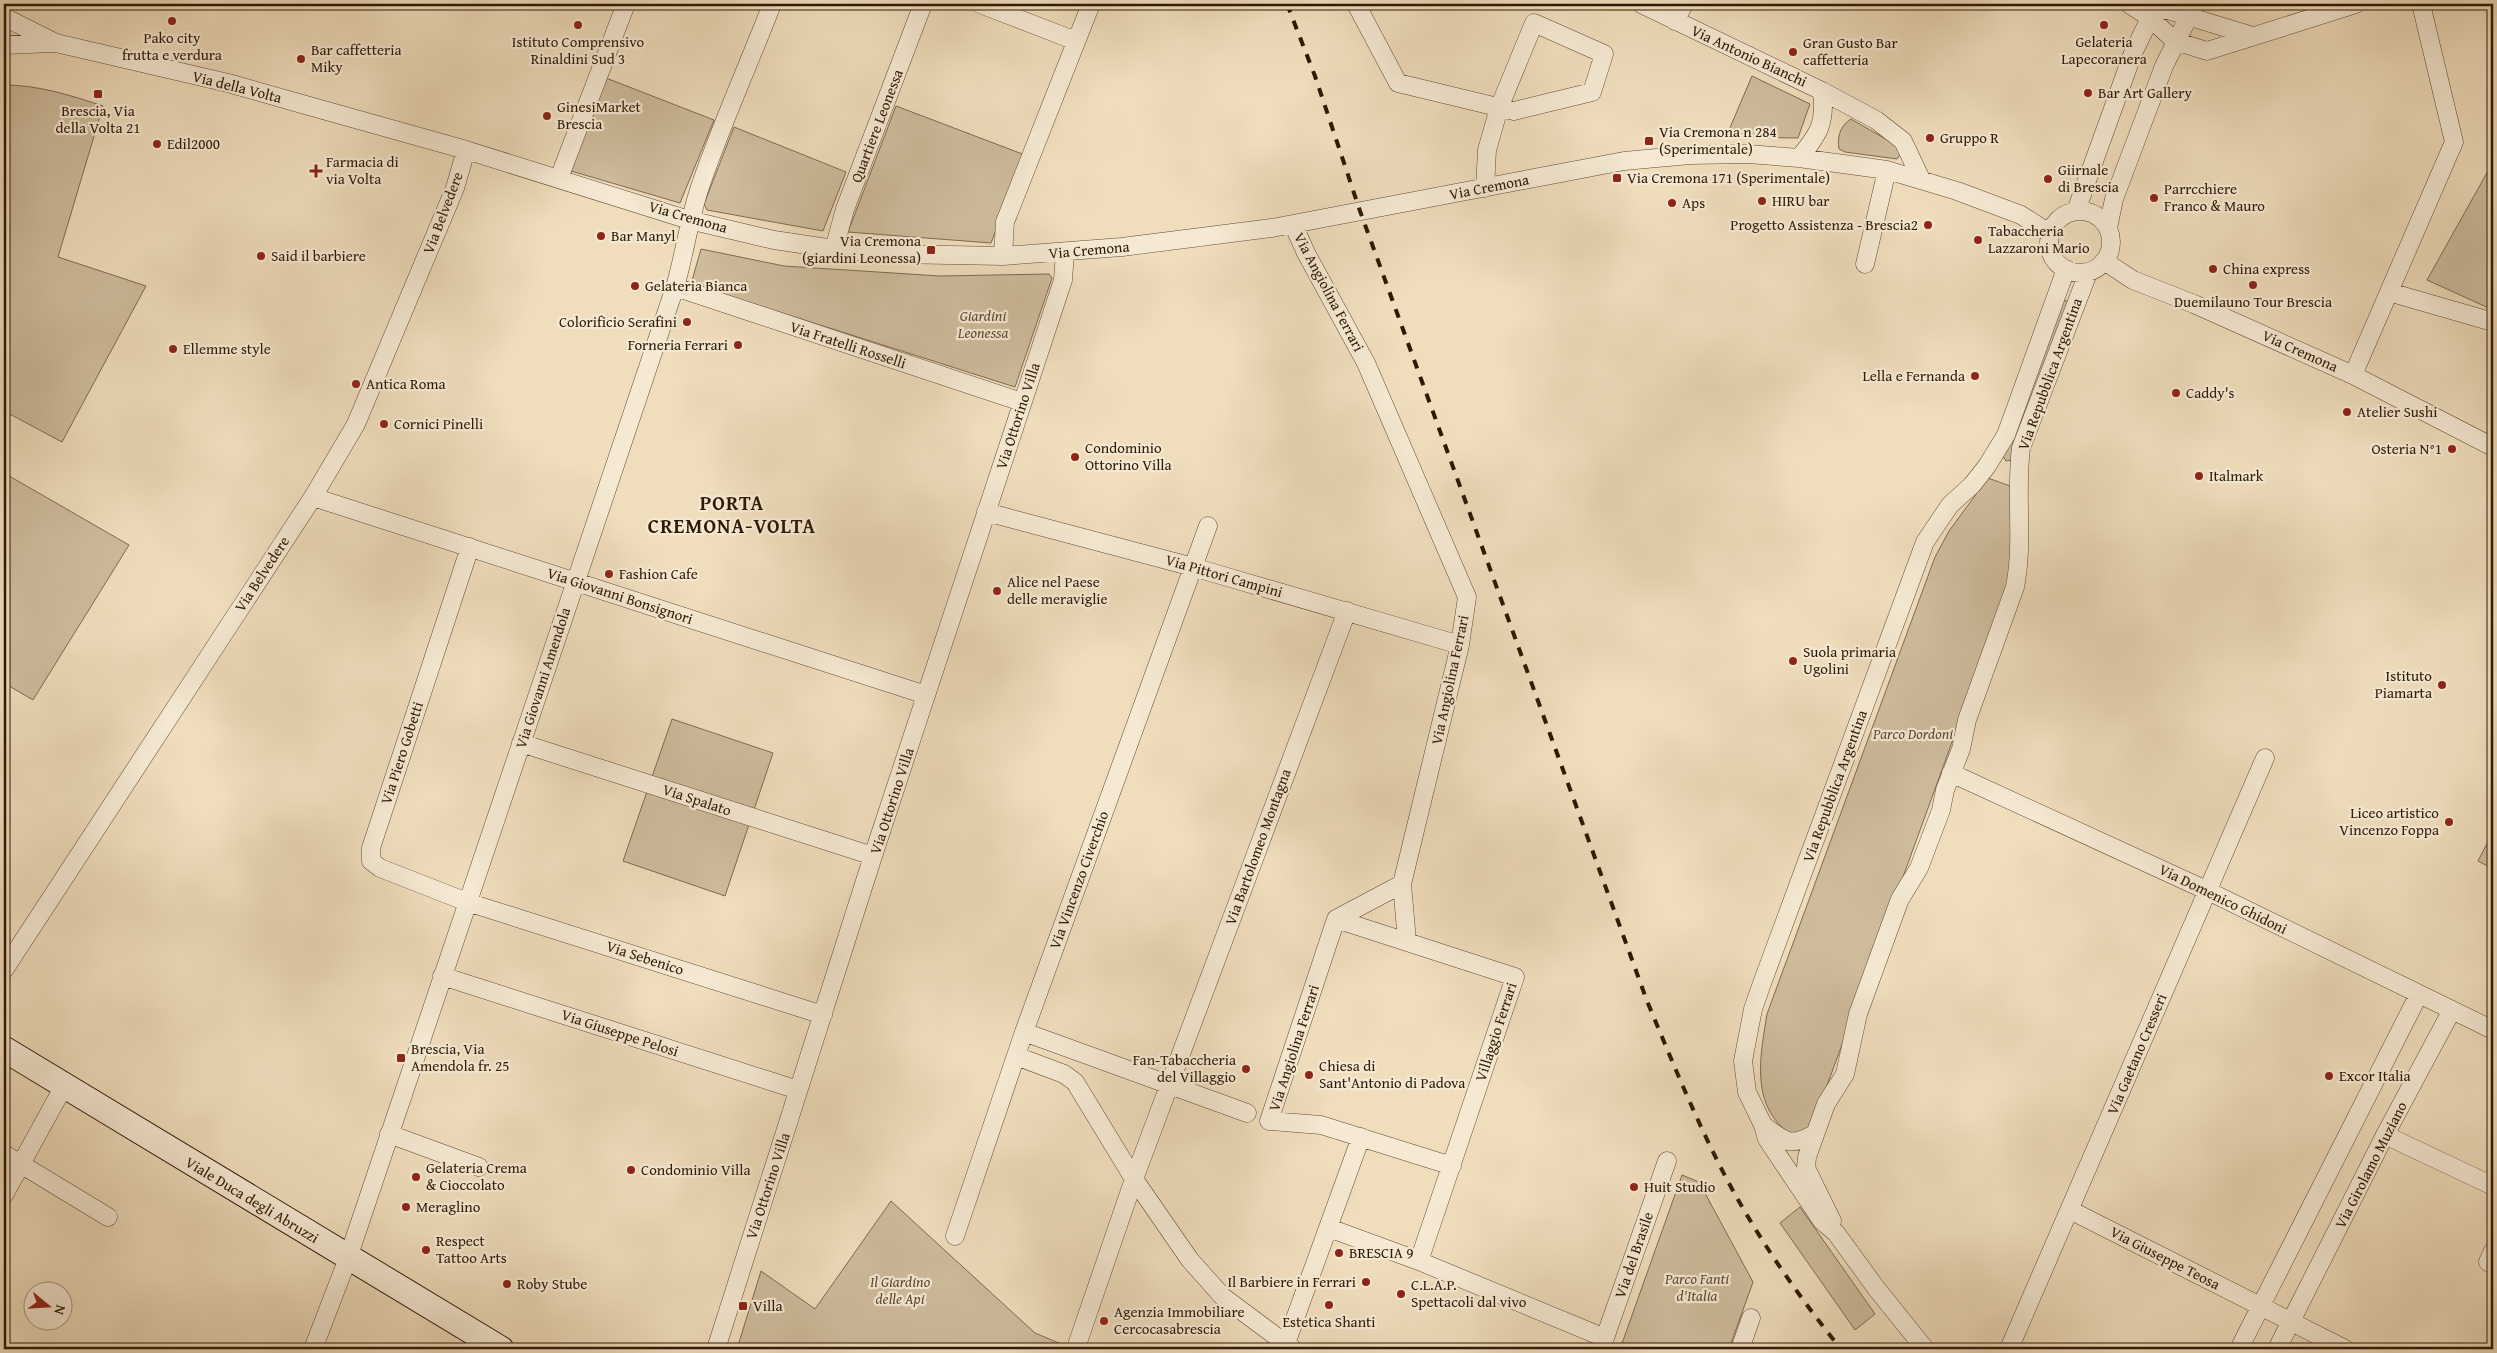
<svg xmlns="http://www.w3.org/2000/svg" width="2497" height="1353" viewBox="0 0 2497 1353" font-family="'Gentium Book Plus',serif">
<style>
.green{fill:#cebc9d;stroke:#7e6a51}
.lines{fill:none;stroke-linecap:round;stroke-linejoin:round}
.minor-casing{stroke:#5e4a33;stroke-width:19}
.secondary-casing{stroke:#2e1905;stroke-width:27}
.minor{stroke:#f5e9d3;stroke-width:18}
.secondary{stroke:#f5e9d3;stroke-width:25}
.rail{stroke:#2e1905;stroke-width:4;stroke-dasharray:9 9;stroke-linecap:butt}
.poi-dot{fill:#8f2418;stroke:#f5e9d3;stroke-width:2}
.labels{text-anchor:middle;stroke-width:4.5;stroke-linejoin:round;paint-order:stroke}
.poi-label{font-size:15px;fill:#2e1905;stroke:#f5e9d3;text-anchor:start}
.street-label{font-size:15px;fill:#2e1905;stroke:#f5e9d3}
.park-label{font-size:15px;font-style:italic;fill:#5e4a33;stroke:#f5e9d3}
.district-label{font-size:20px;font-weight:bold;letter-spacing:1px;fill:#2e1905;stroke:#f5e9d3}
</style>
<rect width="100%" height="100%" fill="#efddbc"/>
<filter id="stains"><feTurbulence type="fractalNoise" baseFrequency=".004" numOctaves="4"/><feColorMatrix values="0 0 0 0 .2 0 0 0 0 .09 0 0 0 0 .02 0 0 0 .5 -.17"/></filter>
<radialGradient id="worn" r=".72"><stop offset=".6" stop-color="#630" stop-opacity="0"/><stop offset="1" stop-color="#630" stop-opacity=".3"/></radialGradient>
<path class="green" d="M1752,76L1810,104L1798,138L1726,137Z
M606,78L714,120L680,203L571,171Z
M4,85C38,85 70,95 103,106L58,257L146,286L62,442L4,411Z
M896,106L1025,155L991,243L848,232Z
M1851,119L1896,145L1900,155L1897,159L1845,152L1839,149C1837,137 1840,126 1851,119Z
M734,127L846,172L823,231L707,210L704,204Z
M2493,162V310L2427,280Z
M701,249L784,266L815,268L940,276L1049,274L1052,278L1015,387L691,284Z
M2063,300L2070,302L2012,460L2006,461L2002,455Z
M4,473L129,545L33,700L4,683Z
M1988,478L2013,487V559L2002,605L1813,1124L1807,1132L1790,1134C1750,1105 1760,1057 1767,1014L1935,557L1949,531Z
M672,719L773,753L725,896L623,861Z
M2493,832V869L2478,861Z
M1682,1175L1699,1182L1753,1282L1729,1349H1620Z
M891,1201L1035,1333L1073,1349H737L761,1271L815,1309Z
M1800,1207L1875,1314L1855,1330L1780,1223Z"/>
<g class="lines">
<g class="minor-casing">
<path id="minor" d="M980,4L1076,41
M1356,4L1398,83L1514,111L1592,92L1604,54L1534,23L1499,108L1487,150L1485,188
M1641,4L1822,91L1876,120L1903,141L1921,179
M2129,4L2149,17L2175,41L2207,51L2356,4
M4,17L56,43L228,83L302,104L466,150L689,220L774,240L834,249L894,254L1003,256L1122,247L1272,228L1624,161L1690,155L1748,154L1799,158L1887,170L1957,191L2021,215L2049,233
M2149,17L2164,9L2253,36
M1675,21L1684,4
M4,45L53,43
M1799,158C1819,134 1826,123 1822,91
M559,178L626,4
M2049 242a31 31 0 1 1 62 0a31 31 0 1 1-62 0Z
M2076,211L2133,53L2157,4
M1293,224L1306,253L1366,363L1467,597L1460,645L1402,884L1407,941
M2108,228L2114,199L2164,66L2195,4
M834,249L845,209L923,4
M1003,256L1005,222L1091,4
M2104,261L2133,280L2194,304L2353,375L2493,447
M1865,264L1887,170
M675,287L1022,402
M2389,292L2493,322
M2353,375L2454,142L2421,4
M313,497L926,695
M986,512L1193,567L1460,645
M470,547L371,848V861L380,868L467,902L823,1015
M521,743L873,856
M1951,773L2208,891L2493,1030
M1402,884L1336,919L1269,1121L1321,1125L1452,1166
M1336,919L1515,977L1419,1261
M4,970L313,497L356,424L455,188L466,150
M442,976L798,1090
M1024,1032L1247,1113
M1016,1056L1064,1074L1075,1082L1134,1179L1190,1260L1223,1297L1293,1349
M1763,1125C1785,1141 1789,1148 1814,1134
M389,1134L479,1167
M2385,1135L2493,1186
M4,1154L108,1217
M4,1195L64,1086
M2070,1210L2345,1349
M1832,1221L1806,1168L1807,1157L1826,1104L1845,1074L1858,1014L1900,899L1919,868L1941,810L1945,790L1961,749L1967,720L2015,587C2024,541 2015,494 2021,448L2088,273
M1329,1228L1419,1261L1605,1338
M955,1236L1024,1032L1208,526
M2488,1262L2493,1251
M1078,1342L1134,1179L1347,611
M313,1349L348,1258L675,287C685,253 689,218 701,184C722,123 749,64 772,4
M716,1349L873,856L1063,280L1065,252
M1284,1349L1361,1137
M1601,1349L1667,1161
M1740,1349L1751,1318
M1925,1349L1876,1288L1836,1233L1822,1221L1767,1139L1763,1125L1747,1092L1743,1061L1753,1009L1761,986L1925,542L1950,505L1972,485L1987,466L2006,435L2066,269
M2009,1349L2265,758
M2239,1349L2419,994
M2277,1349L2385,1135L2452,1010"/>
</g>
<g class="secondary-casing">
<path id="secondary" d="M4,1049L501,1349"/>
</g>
<use href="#minor" class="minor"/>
<use href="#secondary" class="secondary"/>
<path class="rail" d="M1287,4L1315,76L1360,211L1647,1001C1675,1068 1702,1135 1737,1198C1767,1251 1803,1302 1841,1349"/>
</g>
<g class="poi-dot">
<circle cx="172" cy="21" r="5"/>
<circle cx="578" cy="25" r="5"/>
<circle cx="2104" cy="25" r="5"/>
<circle cx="1793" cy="52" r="5"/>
<circle cx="301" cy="59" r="5"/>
<circle cx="2088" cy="93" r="5"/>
<rect x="93" y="89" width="10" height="10" rx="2.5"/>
<circle cx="547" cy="116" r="5"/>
<circle cx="1930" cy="138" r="5"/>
<rect x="1644" y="136" width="10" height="10" rx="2.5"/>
<circle cx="157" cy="144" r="5"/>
<path d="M313.5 163.5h5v5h5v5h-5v5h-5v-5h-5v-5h5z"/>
<rect x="1612" y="173" width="10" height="10" rx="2.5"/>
<circle cx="2048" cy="179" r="5"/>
<circle cx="2154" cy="198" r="5"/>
<circle cx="1762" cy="201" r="5"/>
<circle cx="1672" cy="203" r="5"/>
<circle cx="1928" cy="225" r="5"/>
<circle cx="601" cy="236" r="5"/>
<circle cx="1978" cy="240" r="5"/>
<rect x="926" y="245" width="10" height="10" rx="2.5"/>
<circle cx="261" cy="256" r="5"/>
<circle cx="2213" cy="269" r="5"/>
<circle cx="2253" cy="285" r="5"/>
<circle cx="635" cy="286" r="5"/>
<circle cx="687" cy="322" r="5"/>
<circle cx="738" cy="345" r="5"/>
<circle cx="173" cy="349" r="5"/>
<circle cx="1975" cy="376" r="5"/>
<circle cx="356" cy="384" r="5"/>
<circle cx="2176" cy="393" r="5"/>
<circle cx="2347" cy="412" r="5"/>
<circle cx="384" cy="424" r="5"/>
<circle cx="2452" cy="449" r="5"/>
<circle cx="1075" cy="457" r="5"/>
<circle cx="2199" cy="476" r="5"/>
<circle cx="609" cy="574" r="5"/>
<circle cx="997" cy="591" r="5"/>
<circle cx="1793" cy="661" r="5"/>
<circle cx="2442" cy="685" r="5"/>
<circle cx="2449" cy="822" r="5"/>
<rect x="396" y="1053" width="10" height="10" rx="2.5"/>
<circle cx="1246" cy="1069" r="5"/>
<circle cx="1309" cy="1075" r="5"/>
<circle cx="2329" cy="1076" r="5"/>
<circle cx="631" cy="1170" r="5"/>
<circle cx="416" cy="1177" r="5"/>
<circle cx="1634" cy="1187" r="5"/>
<circle cx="406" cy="1207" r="5"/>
<circle cx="426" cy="1250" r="5"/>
<circle cx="1339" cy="1253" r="5"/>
<circle cx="1366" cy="1282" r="5"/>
<circle cx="507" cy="1284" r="5"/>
<circle cx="1401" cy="1294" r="5"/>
<circle cx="1329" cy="1305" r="5"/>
<rect x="738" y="1301" width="10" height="10" rx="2.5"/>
<circle cx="1104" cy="1321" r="5"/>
</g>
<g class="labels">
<g class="poi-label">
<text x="172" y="43" text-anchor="middle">Pako city<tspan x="172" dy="17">frutta e verdura</tspan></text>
<text x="578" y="47" text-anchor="middle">Istituto Comprensivo<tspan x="578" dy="17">Rinaldini Sud 3</tspan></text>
<text x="2104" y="47" text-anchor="middle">Gelateria<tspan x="2104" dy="17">Lapecoranera</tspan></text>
<text x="1803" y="48">Gran Gusto Bar<tspan x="1803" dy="17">caffetteria</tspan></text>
<text x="311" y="55">Bar caffetteria<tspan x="311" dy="17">Miky</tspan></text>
<text x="2098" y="98">Bar Art Gallery</text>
<text x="557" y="112">GinesiMarket<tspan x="557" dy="17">Brescia</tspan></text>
<text x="98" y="116" text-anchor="middle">Brescia, Via<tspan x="98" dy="17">della Volta 21</tspan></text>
<text x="1659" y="137">Via Cremona n 284<tspan x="1659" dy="17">(Sperimentale)</tspan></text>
<text x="1940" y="143">Gruppo R</text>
<text x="167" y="149">Edil2000</text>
<text x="326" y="167">Farmacia di<tspan x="326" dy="17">via Volta</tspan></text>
<text x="2058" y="175">Giirnale<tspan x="2058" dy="17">di Brescia</tspan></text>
<text x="1627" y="183">Via Cremona 171 (Sperimentale)</text>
<text x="2164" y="194">Parrcchiere<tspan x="2164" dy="17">Franco &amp; Mauro</tspan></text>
<text x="1772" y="206">HIRU bar</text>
<text x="1682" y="208">Aps</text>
<text x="1918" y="230" text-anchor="end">Progetto Assistenza - Brescia2</text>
<text x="1988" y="236">Tabaccheria<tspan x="1988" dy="17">Lazzaroni Mario</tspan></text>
<text x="611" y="241">Bar Manyl</text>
<text x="921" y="246" text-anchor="end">Via Cremona<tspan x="921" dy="17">(giardini Leonessa)</tspan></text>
<text x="271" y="261">Said il barbiere</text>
<text x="2223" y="274">China express</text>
<text x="645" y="291">Gelateria Bianca</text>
<text x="2253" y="307" text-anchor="middle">Duemilauno Tour Brescia</text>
<text x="677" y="327" text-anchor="end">Colorificio Serafini</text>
<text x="728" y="350" text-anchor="end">Forneria Ferrari</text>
<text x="183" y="354">Ellemme style</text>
<text x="1965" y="381" text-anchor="end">Lella e Fernanda</text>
<text x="366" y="389">Antica Roma</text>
<text x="2186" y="398">Caddy's</text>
<text x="2357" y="417">Atelier Sushi</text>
<text x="394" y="429">Cornici Pinelli</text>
<text x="1085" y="453">Condominio<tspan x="1085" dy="17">Ottorino Villa</tspan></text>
<text x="2442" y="454" text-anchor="end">Osteria N°1</text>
<text x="2209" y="481">Italmark</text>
<text x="619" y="579">Fashion Cafe</text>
<text x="1007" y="587">Alice nel Paese<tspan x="1007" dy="17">delle meraviglie</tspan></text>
<text x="1803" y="657">Suola primaria<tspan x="1803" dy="17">Ugolini</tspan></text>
<text x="2432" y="681" text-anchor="end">Istituto<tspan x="2432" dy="17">Piamarta</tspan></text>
<text x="2439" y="818" text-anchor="end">Liceo artistico<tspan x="2439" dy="17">Vincenzo Foppa</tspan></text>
<text x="411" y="1054">Brescia, Via<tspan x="411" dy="17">Amendola fr. 25</tspan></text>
<text x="1236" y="1065" text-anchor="end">Fan-Tabaccheria<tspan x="1236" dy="17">del Villaggio</tspan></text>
<text x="1319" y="1071">Chiesa di<tspan x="1319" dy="17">Sant'Antonio di Padova</tspan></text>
<text x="2339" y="1081">Excor Italia</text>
<text x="426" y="1173">Gelateria Crema<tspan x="426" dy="17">&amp; Cioccolato</tspan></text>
<text x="641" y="1175">Condominio Villa</text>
<text x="1644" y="1192">Huit Studio</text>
<text x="416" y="1212">Meraglino</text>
<text x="436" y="1246">Respect<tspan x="436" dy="17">Tattoo Arts</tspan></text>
<text x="1349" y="1258">BRESCIA 9</text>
<text x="1356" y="1287" text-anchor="end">Il Barbiere in Ferrari</text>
<text x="517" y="1289">Roby Stube</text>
<text x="1411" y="1290">C.L.A.P.<tspan x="1411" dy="17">Spettacoli dal vivo</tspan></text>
<text x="753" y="1311">Villa</text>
<text x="1114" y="1317">Agenzia Immobiliare<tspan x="1114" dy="17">Cercocasabrescia</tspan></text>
<text x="1329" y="1327" text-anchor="middle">Estetica Shanti</text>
</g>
<g class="street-label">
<text transform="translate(1749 56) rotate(25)" y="5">Via Antonio Bianchi</text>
<text transform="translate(237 87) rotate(14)" y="5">Via della Volta</text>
<text transform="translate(877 126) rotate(-69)" y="5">Quartiere Leonessa</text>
<text transform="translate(1489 187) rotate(-11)" y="5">Via Cremona</text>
<text transform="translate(443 213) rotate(-69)" y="5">Via Belvedere</text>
<text transform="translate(688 217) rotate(16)" y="5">Via Cremona</text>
<text transform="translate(1089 250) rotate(-5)" y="5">Via Cremona</text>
<text transform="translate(1329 292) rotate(62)" y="5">Via Angiolina Ferrari</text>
<text transform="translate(848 345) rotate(18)" y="5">Via Fratelli Rosselli</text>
<text transform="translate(2300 351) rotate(24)" y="5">Via Cremona</text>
<text transform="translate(2050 374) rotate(-70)" y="5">Via Repubblica Argentina</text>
<text transform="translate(1018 416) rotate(-72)" y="5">Via Ottorino Villa</text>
<text transform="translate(262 574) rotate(-57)" y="5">Via Belvedere</text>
<text transform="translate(1224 576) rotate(16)" y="5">Via Pittori Campini</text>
<text transform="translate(620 596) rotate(18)" y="5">Via Giovanni Bonsignori</text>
<text transform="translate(543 678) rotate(-72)" y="5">Via Giovanni Amendola</text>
<text transform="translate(1450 680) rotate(-78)" y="5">Via Angiolina Ferrari</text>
<text transform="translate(402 753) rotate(-72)" y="5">Via Piero Gobetti</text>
<text transform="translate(1835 786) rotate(-70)" y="5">Via Repubblica Argentina</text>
<text transform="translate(697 800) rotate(18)" y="5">Via Spalato</text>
<text transform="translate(892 801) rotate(-72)" y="5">Via Ottorino Villa</text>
<text transform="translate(1258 847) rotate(-70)" y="5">Via Bartolomeo Montagna</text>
<text transform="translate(1079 880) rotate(-70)" y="5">Via Vincenzo Civerchio</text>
<text transform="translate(2223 899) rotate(26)" y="5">Via Domenico Ghidoni</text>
<text transform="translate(645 958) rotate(18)" y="5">Via Sebenico</text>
<text transform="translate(1496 1032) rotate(-72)" y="5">Villaggio Ferrari</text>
<text transform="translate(620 1033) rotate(18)" y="5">Via Giuseppe Pelosi</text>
<text transform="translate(1294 1048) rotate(-72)" y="5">Via Angiolina Ferrari</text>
<text transform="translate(2137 1054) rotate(-67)" y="5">Via Gaetano Cresseri</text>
<text transform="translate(2371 1165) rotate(-63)" y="5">Via Girolamo Muziano</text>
<text transform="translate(768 1186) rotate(-72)" y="5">Via Ottorino Villa</text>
<text transform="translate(252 1200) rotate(31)" y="5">Viale Duca degli Abruzzi</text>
<text transform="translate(1634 1255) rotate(-71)" y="5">Via del Brasile</text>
<text transform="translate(2165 1258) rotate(27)" y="5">Via Giuseppe Teosa</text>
</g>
<g class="park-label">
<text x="983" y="321">Giardini<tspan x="983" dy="17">Leonessa</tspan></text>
<text x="1913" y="739">Parco Dordoni</text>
<text x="1697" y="1284">Parco Fanti<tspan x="1697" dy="17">d'Italia</tspan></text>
<text x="900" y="1287">Il Giardino<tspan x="900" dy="17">delle Api</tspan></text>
</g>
<g class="district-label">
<text x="732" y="510">PORTA<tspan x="732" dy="23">CREMONA-VOLTA</tspan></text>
</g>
</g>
<rect width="2497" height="1353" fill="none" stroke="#efddbc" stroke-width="20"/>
<rect x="5" y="5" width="2487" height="1343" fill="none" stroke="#2e1905" stroke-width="2.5"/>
<rect x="10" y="10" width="2477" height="1333" fill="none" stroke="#2e1905"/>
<g transform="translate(48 1306) rotate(108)"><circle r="24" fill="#f5e9d3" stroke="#a59681"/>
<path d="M0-4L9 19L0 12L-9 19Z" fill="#8f2418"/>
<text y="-8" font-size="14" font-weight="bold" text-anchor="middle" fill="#2e1905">N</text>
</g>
<rect width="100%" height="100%" filter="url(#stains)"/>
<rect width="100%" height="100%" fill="url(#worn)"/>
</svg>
